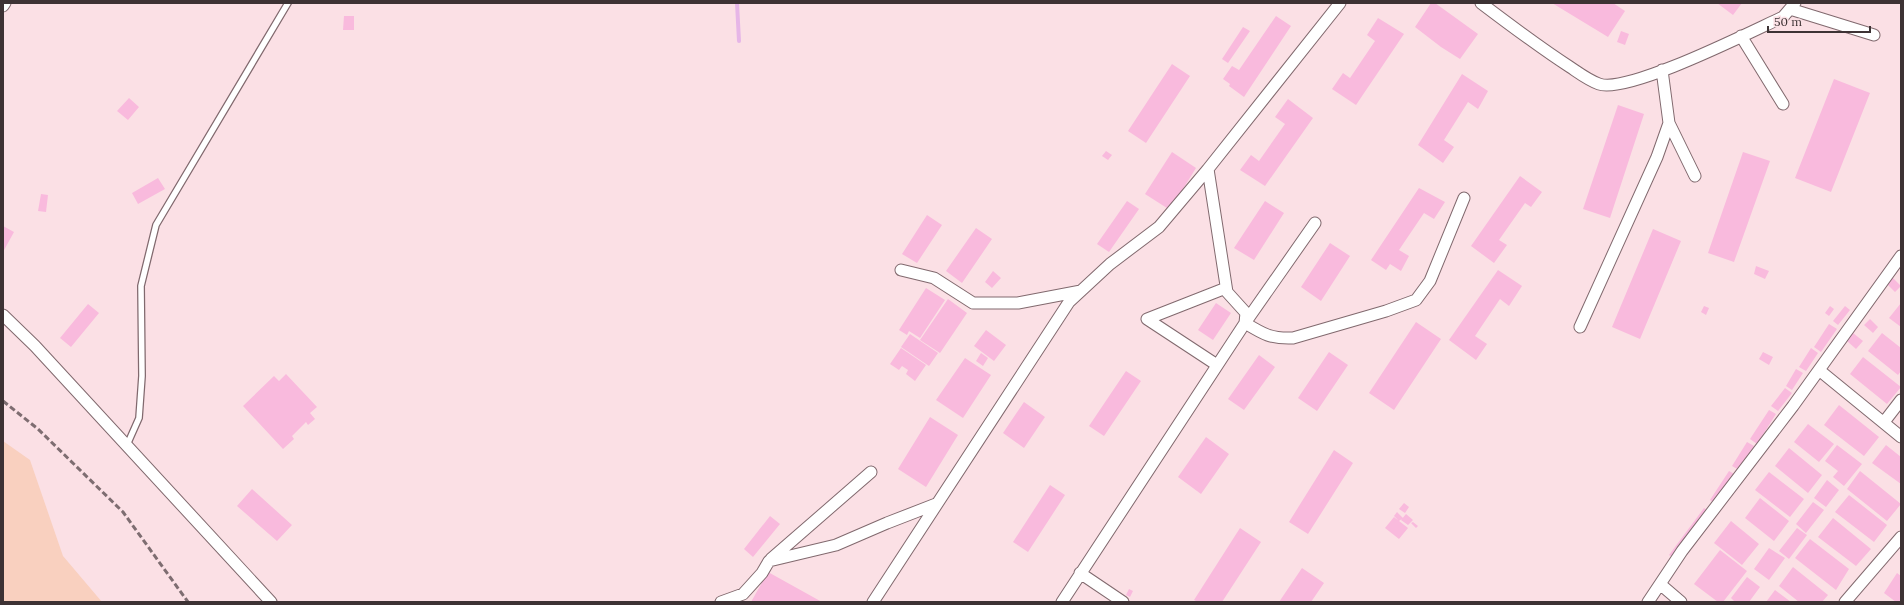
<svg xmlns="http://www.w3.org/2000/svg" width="1904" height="605" viewBox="0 0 1904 605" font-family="Lora,serif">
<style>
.green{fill:#f9d0bf}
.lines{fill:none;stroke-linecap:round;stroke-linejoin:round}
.stream{stroke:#e6b6e7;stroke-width:4}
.building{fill:#f9badd}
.service-casing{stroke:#81696e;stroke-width:8}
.minor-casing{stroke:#81696e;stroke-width:13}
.service{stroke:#fff;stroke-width:5.5}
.minor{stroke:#fff;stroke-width:11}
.rail{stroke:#7e6d71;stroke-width:3;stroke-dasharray:6 3;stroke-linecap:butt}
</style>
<rect width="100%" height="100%" fill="#fbe0e5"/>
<path class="green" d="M3,441L30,460L63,556L102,602H3Z"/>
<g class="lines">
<path class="stream" d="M737,3L739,41"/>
</g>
<path class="building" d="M1431,3H1435L1478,34L1460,59L1441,47L1415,27Z
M1552,3H1613L1625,11L1608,37Z
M1717,3H1742L1733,15Z
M344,16H354V30H343Z
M1276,16L1291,26L1244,97L1229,86L1230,84L1223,79L1232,66L1239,70Z
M1378,18L1404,34L1356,105L1332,89L1343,73L1350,78L1375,41L1367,35Z
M1243,27L1250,31L1228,63L1222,59Z
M1621,31L1629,34L1625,45L1617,42Z
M1172,64L1190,76L1146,143L1128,131Z
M1462,74L1488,91L1478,109L1468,102L1444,140L1454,147L1443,163L1418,145Z
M1834,79L1870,93L1831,192L1795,178Z
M129,98L139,107L128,120L117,111Z
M1288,99L1313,118L1265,186L1240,170L1251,155L1259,161L1285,124L1275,117Z
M1618,105L1644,114L1610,218L1583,209Z
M1106,151L1112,155L1108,160L1102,156Z
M1172,152L1196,168L1170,210L1145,194Z
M1743,152L1770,161L1734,262L1708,253Z
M1520,176L1542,192L1531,207L1525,203L1499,240L1507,245L1494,263L1471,246Z
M158,178L165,189L138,204L132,193Z
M1419,188L1445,202L1434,219L1424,213L1399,250L1409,256L1401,271L1390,264L1386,270L1371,260Z
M41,194L48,195L46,212L38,211Z
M1127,201L1139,209L1109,252L1097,244Z
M1265,201L1284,213L1254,260L1234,248Z
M927,215L942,225L917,263L902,254Z
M3,226L14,232L3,252Z
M976,228L992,239L962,283L946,271Z
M1653,229L1681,241L1640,339L1612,327Z
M1330,243L1350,256L1321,301L1301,287Z
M1756,266L1769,271L1765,279L1754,274Z
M1498,270L1522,286L1509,306L1500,299L1475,336L1487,344L1476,360L1449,340Z
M993,271L1001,278L992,288L985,282Z
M1892,277L1901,286L1895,292L1886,283Z
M926,288L945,300L920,338L909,331L907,335L899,330Z
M948,299L967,313L940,353L920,340Z
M1216,303L1231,313L1213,340L1198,330Z
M1901,303V327L1889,318Z
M88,304L99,313L71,347L60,338Z
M1704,306L1709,308L1706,315L1701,312Z
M1830,306L1834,309L1829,316L1825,313Z
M1845,306L1850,310L1838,325L1833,321Z
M1870,319L1878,327L1873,333L1864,325Z
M1416,322L1441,339L1394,410L1369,393Z
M1829,324L1837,329L1821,352L1814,347Z
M986,330L1006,345L994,361L974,346Z
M1853,333L1863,341L1856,349L1847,341Z
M1882,333L1901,348V371L1898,375L1868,351Z
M910,334L938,353L929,366L901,347Z
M901,348L926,365L915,381L906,374L908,370L902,366L899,370L890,364Z
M1811,348L1818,353L1806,371L1799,367Z
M1329,352L1348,365L1317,411L1298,398Z
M1763,352L1773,357L1769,365L1759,359Z
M981,353L988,358L983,366L976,361Z
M1259,355L1275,367L1244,410L1228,399Z
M1863,357L1901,387L1887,404L1850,374Z
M965,358L991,375L963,418L936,400Z
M1796,369L1803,373L1792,390L1786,386Z
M1126,371L1141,381L1104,436L1089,426Z
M286,374L317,407L310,413L315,419L308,425L306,422L292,436L294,439L283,449L243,406L274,376L279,381Z
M1785,388L1792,393L1778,411L1771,406Z
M1024,402L1045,417L1024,448L1003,433Z
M1839,405L1879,437L1864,456L1824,425Z
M1769,410L1776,414L1757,444L1750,439Z
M930,417L958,435L926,487L898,469Z
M1808,424L1834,444L1819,462L1794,442Z
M1206,437L1229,454L1201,494L1178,477Z
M1747,442L1754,446L1739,470L1732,466Z
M1837,445L1862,464L1844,486L1833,477L1838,471L1825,461Z
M1886,445L1901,457V484L1872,463Z
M1789,448L1822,475L1808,493L1775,466Z
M1334,450L1353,463L1308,534L1289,522Z
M1729,471L1736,475L1716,504L1710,500Z
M1860,471L1901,504L1887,521L1847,489Z
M1769,472L1804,499L1790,517L1755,490Z
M1827,480L1839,490L1826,507L1814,498Z
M1050,485L1065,495L1028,552L1013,542Z
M252,489L292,525L277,541L237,506Z
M1849,495L1887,525L1874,542L1835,512Z
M1760,498L1789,521L1774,541L1745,518Z
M1813,502L1824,510L1806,533L1796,524Z
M1404,503L1409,507L1405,513L1399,509Z
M1704,508L1710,512L1675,559L1669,555Z
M1397,512L1403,518L1399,521L1394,516Z
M1406,514L1413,520L1408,525L1401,520Z
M770,516L780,524L753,557L744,549Z
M1394,517L1408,528L1399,539L1385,528Z
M1833,518L1871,549L1856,566L1818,537Z
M1731,521L1759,544L1742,565L1714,543Z
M1413,522L1418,526L1416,528L1411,523Z
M1240,528L1261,542L1222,602H1198L1194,600Z
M1797,528L1807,535L1789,559L1779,551Z
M1810,539L1849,569L1836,590L1795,558Z
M1769,548L1785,558L1769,580L1754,569Z
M1720,550L1747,571L1723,602H1718L1694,584Z
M1793,567L1828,595L1822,602H1799L1779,586Z
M1302,568L1324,583L1311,602H1279Z
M768,572L822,602H751Z
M1897,573L1901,576V602H1896L1884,593Z
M1747,577L1760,587L1749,602H1735L1731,598Z
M1129,589L1133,591L1130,597L1126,595Z
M1775,590L1791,602H1766Z"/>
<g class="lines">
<g class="service-casing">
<path id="service" d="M127,445L139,418L142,376L141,286L156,225L288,3"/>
</g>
<g class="minor-casing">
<path id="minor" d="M1481,3C1510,25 1539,47 1570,67C1579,73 1588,80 1599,84C1628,94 1750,32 1783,17L1795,3
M3,6L5,3
M1790,9L1874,35
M1741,36L1783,104
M1669,123L1695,176
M1315,223L1245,323C1263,334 1271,339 1293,338L1386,311L1416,300L1430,281L1464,198
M901,270L934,278L973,303H1018L1081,291
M3,315L35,346L271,602
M1580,327L1657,157L1669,123L1662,70
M1217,365L1147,319L1226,288
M1819,370L1901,437
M1884,422L1901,400
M771,559L871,472
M1080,573L1123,602
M1660,584L1681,602
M721,602L743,594L762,573L769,561L836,545L887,523L936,504
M873,602L1069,302L1110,264L1159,227L1208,169
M1062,602L1245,323L1246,313L1227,292L1208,169L1340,3
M1648,602L1682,551L1793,406L1901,256
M1845,602L1901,537"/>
</g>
<use href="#service" class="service"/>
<use href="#minor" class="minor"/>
<path class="rail" d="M3,401L38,429L123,512L188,602"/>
</g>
<rect width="1904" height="605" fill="none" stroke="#3d3234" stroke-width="8"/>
<path d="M1768 26v6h102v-6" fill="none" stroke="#3d3234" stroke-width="2"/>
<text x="1774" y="26" font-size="12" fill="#3d3234" stroke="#fbe0e5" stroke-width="3" paint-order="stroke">50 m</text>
</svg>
